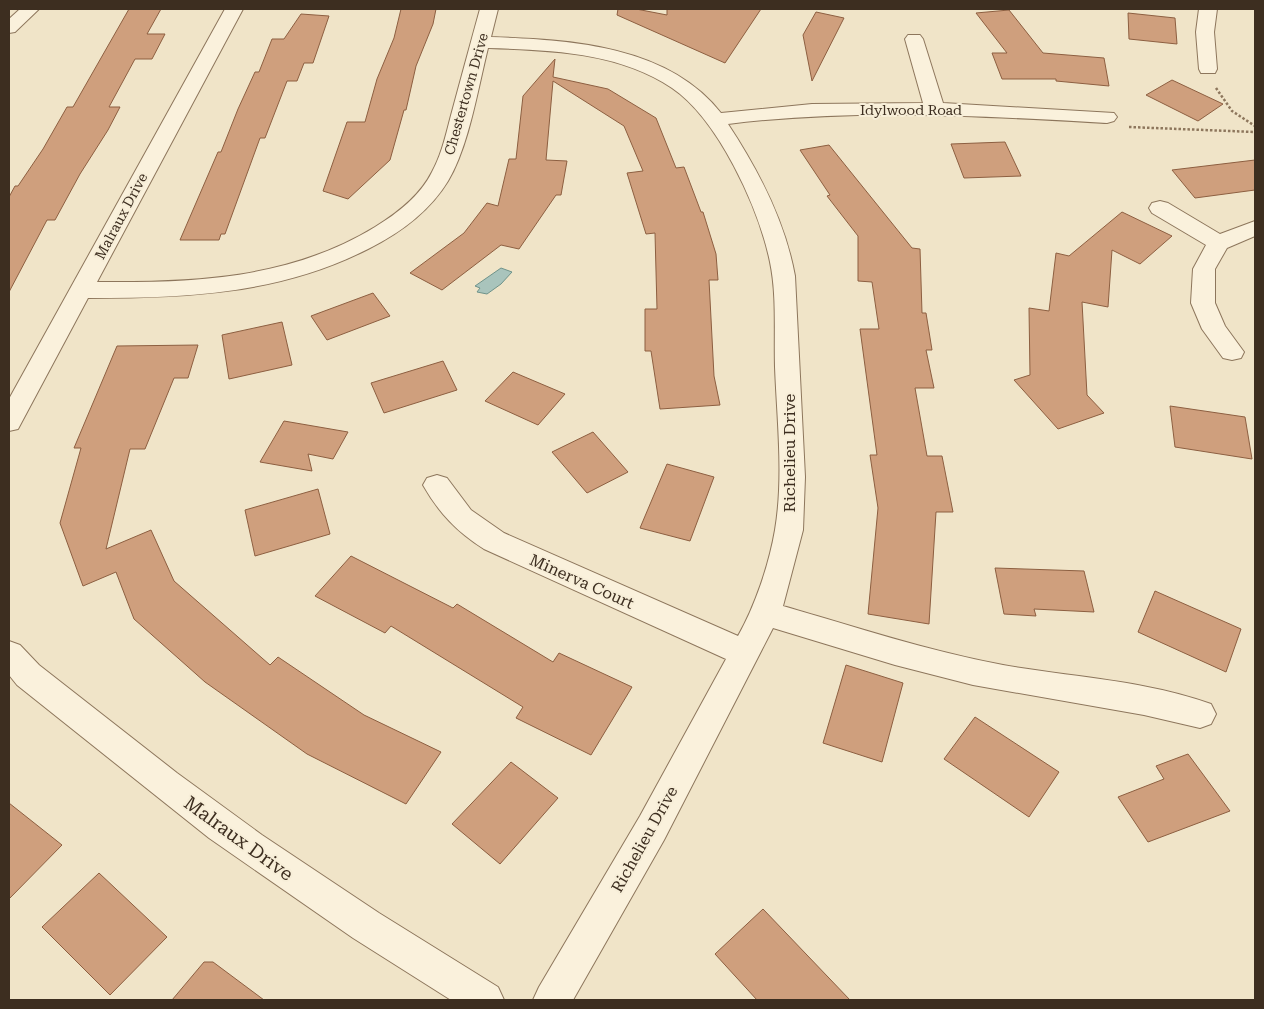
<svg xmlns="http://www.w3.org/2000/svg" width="1264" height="1009" viewBox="0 0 1264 1009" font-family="'Roboto Serif',serif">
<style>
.water{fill:#a9c4bc;stroke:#6f938a}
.building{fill:#cf9f7d;stroke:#8d5f41}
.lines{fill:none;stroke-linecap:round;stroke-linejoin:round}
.minor-casing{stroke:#8d765c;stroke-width:2}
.path{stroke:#8d765c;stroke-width:2.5;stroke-dasharray:2.5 2;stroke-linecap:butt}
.minor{fill:#faf1dc;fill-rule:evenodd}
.labels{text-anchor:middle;stroke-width:4;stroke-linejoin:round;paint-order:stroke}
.far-street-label{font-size:14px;fill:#3d2e20;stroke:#f7eed8}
.street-label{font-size:16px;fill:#3d2e20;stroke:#f7eed8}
.near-street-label{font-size:19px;fill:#3d2e20;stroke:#f7eed8}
</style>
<rect width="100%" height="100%" fill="#f0e4c8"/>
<path class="water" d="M501,268L512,272L501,284L487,294L477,292L480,288L475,286Z"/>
<path class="building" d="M129,9H161L147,34H165L152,59H135L109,107H120L108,130L80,174L55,220H47L9,292V197L15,186H18L43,149L67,107H73Z
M401,9H436L433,24L416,66L406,110H404L390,160L348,199L323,191L347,122H365L377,79L394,38Z
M618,9H636L667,15V9H761L725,63L617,15Z
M1009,10L1043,53L1104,58L1109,86L1056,81V79H1002L992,53H1007L976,13Z
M816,12L844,18L812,81L803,35Z
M1128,13L1175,18L1177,44L1129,39Z
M301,14L329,16L313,63H304L297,81H287L265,138H260L225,234H221L219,240H180L218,152H221L238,109L255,72H259L272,39H284Z
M555,59L553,77L608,89L656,118L676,168L684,167L701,212H703L716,254L718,280H709L714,376L720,405L660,409L651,351H645V309H657L655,233L646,234L627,173L643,171L624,126L553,81L546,160L567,161L561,195H556L519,249L501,245L442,290L410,273L464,233L487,203L498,206L509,159H516L523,96Z
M1172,80L1223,104L1198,121L1146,95Z
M1005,142L1021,176L964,178L951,144Z
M829,145L912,248L920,249L922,313H926L932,350H926L934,388H915L927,456H942L953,512H936L929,624L868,614L878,508L870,455H877L860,329H879L872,282L858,281V236L827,196L830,195L800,150Z
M1255,160V190L1195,198L1172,170Z
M1122,212L1172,236L1140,264L1112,250L1108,307L1082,302L1087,395L1104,413L1058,429L1014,380L1030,375L1029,308L1049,311L1056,253L1069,256Z
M373,293L390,316L327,340L311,316Z
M282,322L292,365L229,379L222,335Z
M198,345L188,378H174L145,449H130L106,549L151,530L174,581L270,665L278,657L364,715L441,752L406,804L307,754L205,682L134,619L116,572L83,586L60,523L81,448H74L117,346Z
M443,361L457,390L384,413L371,383Z
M513,372L565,394L538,425L485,401Z
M1170,406L1245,417L1252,459L1175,447Z
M284,421L348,432L333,459L308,454L312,471L260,462Z
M593,432L628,472L587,493L552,452Z
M667,464L714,477L690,541L640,528Z
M318,489L330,534L255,556L245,510Z
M351,556L453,608L457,604L553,662L559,653L632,687L591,755L516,718L523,707L391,626L385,633L315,596Z
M995,568L1084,571L1094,612L1034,609L1036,616L1004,614Z
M1155,591L1241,629L1226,672L1138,632Z
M846,665L903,683L882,762L823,743Z
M975,717L1059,772L1029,817L944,759Z
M1188,754L1230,811L1148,842L1118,797L1164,779L1156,766Z
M511,762L558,798L500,864L452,824Z
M9,803L62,845L9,899Z
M99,873L167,937L110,995L42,927Z
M763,909L850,1000H757L715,954Z
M204,962H213L264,1000H172Z"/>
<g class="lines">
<g class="minor-casing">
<path id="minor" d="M20,9H39L15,32L9,33V19Z
M225,9H243L97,282C194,283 290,279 375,227C398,213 420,196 432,172C443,152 447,129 453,108C462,75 471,41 480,9H498L491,37C570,40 668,45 721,113L812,104L923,103L905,39L908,35H920L923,39L943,103L1114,113L1117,117L1114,121L1107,123C981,116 855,108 728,124C759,171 785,221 795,276L805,477L803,530L783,606C856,627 928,651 1003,665C1071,677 1145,680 1211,704L1216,714L1211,724L1200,728L1144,715L973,685L895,665L773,628L664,840L573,1000H533L539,987L640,816L726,659L484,549C457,532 439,513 423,485L427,478L437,475L447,478L471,510L504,533L738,636C755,606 769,565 775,530C784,477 777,420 775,367C774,332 777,295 770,262C759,208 718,119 672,88C619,52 550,50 488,48C478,88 469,146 448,181C429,212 400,233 368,249C280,294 186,298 88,298L18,429L9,431V399Z
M1199,9H1217L1214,32L1217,69L1215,73H1201L1199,69L1196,32Z
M1160,201L1168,203L1220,234L1255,221V236L1227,248L1215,269V303L1225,326L1244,352L1241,358L1232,360L1223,358L1202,329L1191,303L1193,269L1206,245L1152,213L1149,208L1152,203Z
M9,641L20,645L39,665L177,773L262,835L379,913L498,987L504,1000H451L353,938L209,838L17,685L9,675Z"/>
</g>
<path class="path" d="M1216,88L1232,111L1255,126
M1129,127L1255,132"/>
<use href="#minor" class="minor"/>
</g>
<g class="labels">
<g class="far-street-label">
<text transform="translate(466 94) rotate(-74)" y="5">Chestertown Drive</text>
<text x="911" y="115">Idylwood Road</text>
<text transform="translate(121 216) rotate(-62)" y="5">Malraux Drive</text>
</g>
<g class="street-label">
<text transform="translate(789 453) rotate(-90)" y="6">Richelieu Drive</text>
<text transform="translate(582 581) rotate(24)" y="6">Minerva Court</text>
<text transform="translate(644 839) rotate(-61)" y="6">Richelieu Drive</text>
</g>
<g class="near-street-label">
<text transform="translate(239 838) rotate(36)" y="7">Malraux Drive</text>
</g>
</g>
<rect width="1264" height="1009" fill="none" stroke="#3d2e20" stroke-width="20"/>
</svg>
